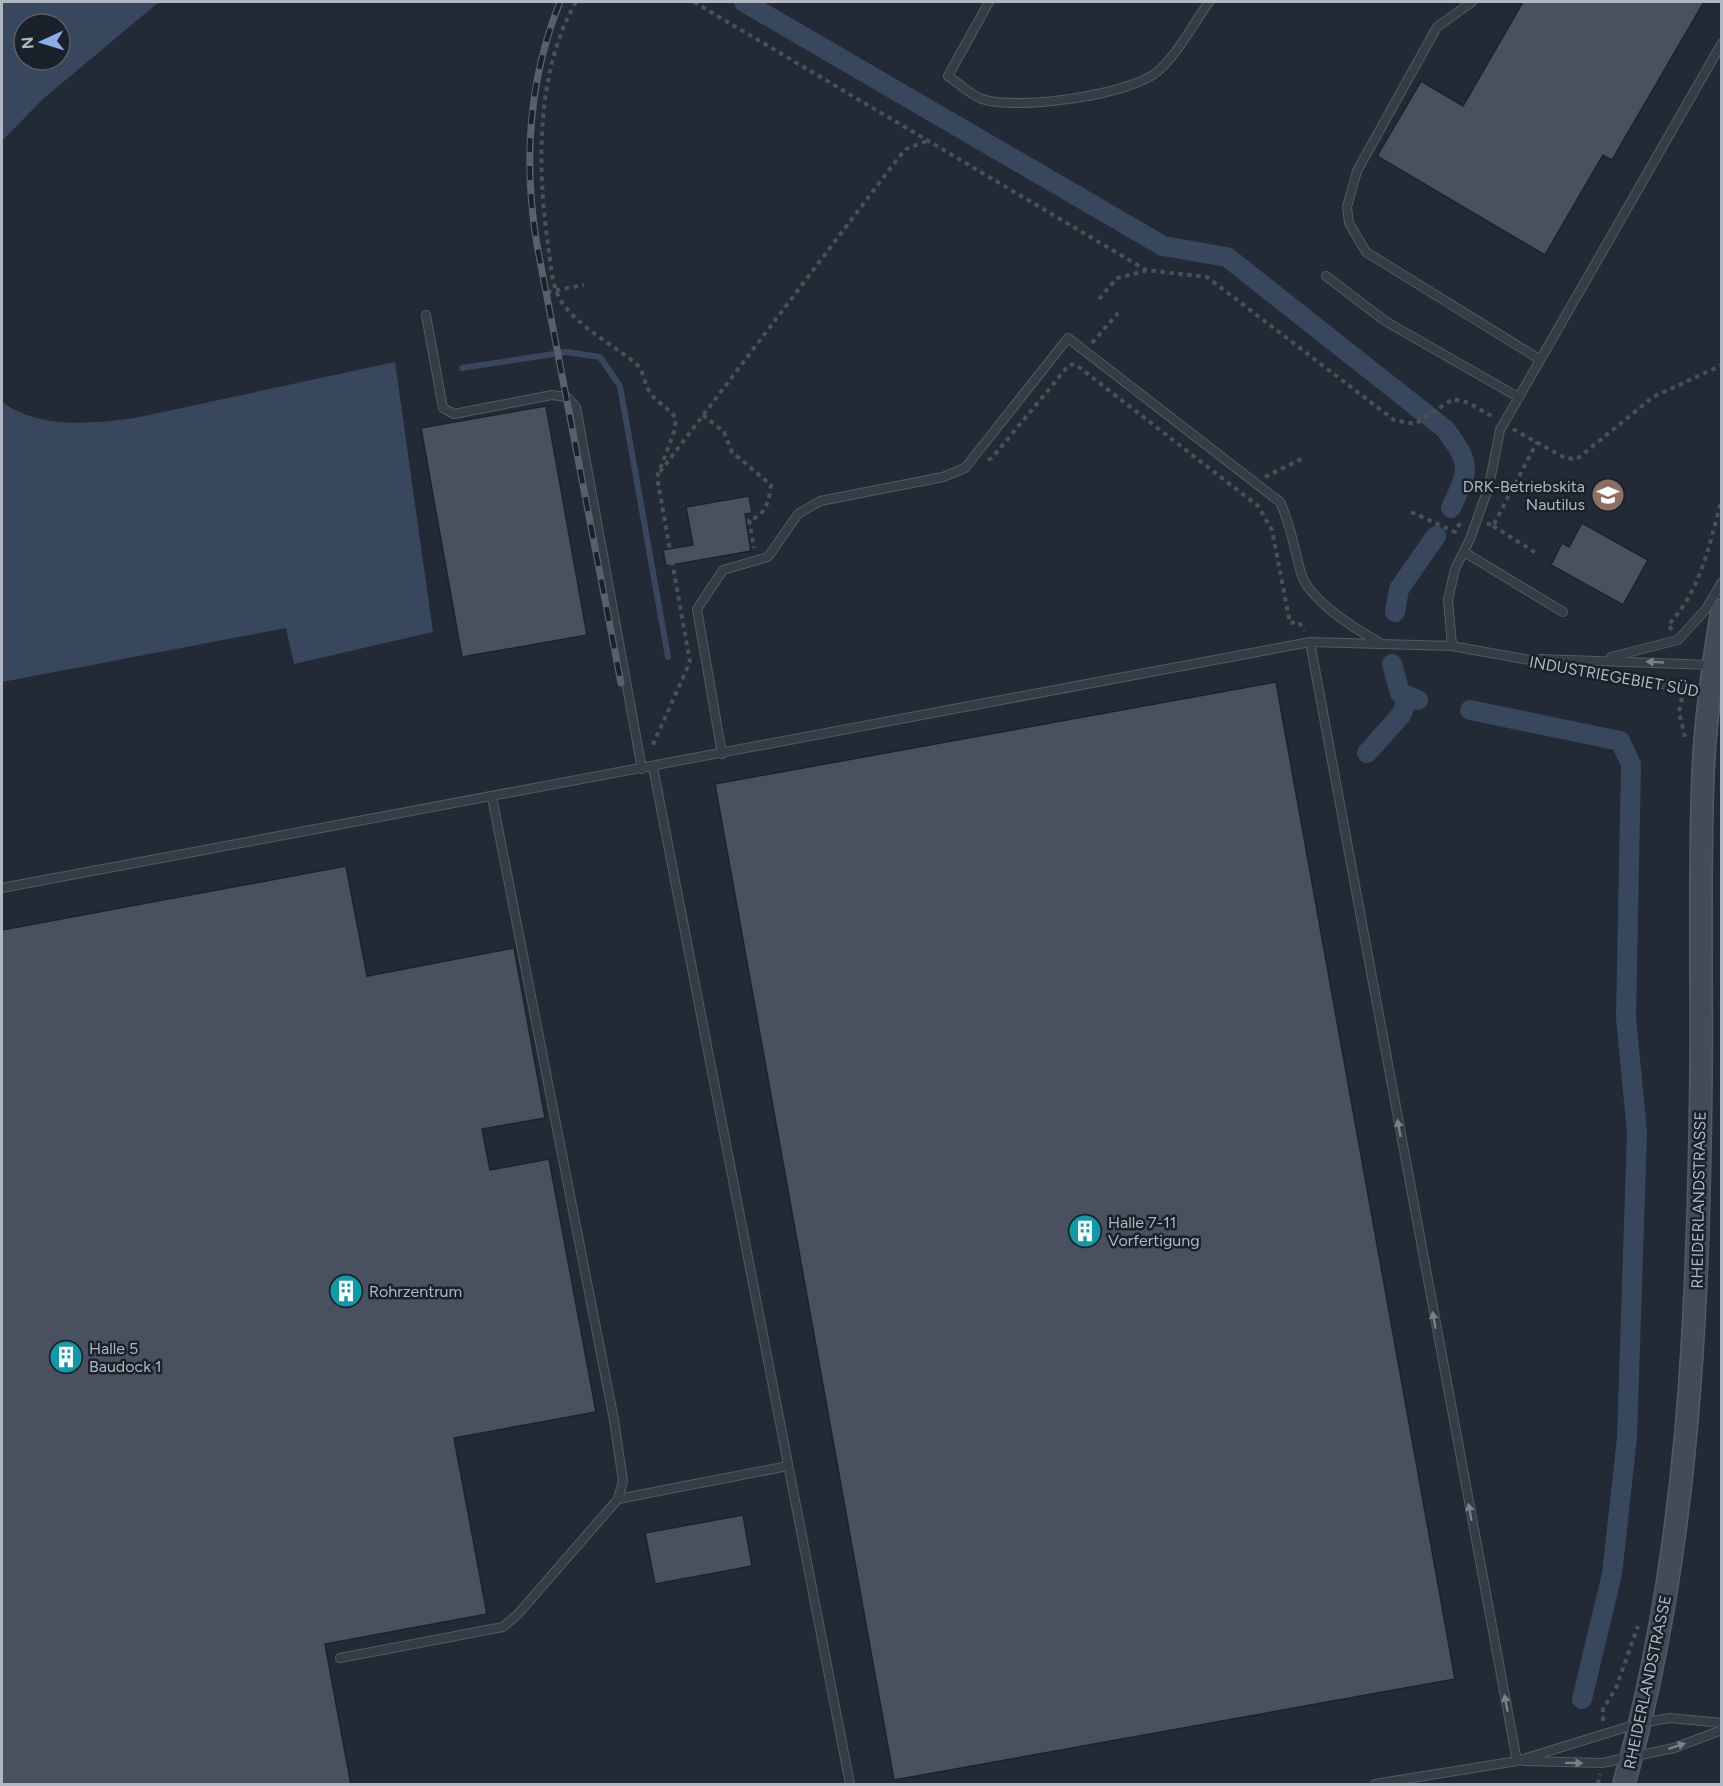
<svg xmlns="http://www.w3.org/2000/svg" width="1723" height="1786" viewBox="0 0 1723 1786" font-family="Figtree,sans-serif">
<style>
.water{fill:#39475d;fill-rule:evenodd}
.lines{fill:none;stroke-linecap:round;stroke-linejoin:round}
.stream{stroke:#39475d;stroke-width:6}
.canal{stroke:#39475d;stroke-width:20}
.building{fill:#49515f;stroke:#1d232d;stroke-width:1.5}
.lane-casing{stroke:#535a64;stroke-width:10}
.secondary-casing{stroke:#535a64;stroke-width:24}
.path{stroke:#445356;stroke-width:4;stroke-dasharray:4.5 4.5;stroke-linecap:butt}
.lane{stroke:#363c46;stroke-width:8}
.secondary{stroke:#444b58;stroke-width:21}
.rail-casing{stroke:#58606d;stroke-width:7}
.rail{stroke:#1b212b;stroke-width:4.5;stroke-dasharray:14;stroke-linecap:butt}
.oneway{fill:#79808a}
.labels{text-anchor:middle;stroke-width:5;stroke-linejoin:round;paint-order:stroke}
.poi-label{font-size:16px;fill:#b0b7c2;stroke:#1b212b;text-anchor:start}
.street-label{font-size:16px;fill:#b0b7c2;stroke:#1b212b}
</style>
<rect width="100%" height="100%" fill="#222a35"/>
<path class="water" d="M2,2H159L43,99L2,141ZM24,24H60V60H24Z
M395,362L433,632L294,664L286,628L2,682V402C39,429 91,424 135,418Z"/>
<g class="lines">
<path class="stream" d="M462,368L567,352L600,357L620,386L668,657"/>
<path class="canal" d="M744,2L1163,246L1227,257L1445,429C1471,464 1470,468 1451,508
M1395,612L1399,589L1436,536
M1392,664L1400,693L1418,700
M1470,710L1620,741L1631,764L1626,1018L1637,1132L1627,1438L1612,1574L1582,1699
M1367,753L1401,715L1409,696"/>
</g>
<path class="building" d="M1523,2H1704L1612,160L1603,155L1545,255L1377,156L1421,81L1463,106Z
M546,406L587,635L462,657L421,428Z
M749,496L752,513L745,514L751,551L666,566L663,550L693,545L686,507Z
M1582,523L1648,560L1623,605L1551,565L1562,543L1569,547Z
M1276,682L1455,1679L894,1780L715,784Z
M346,866L367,976L514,948L545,1118L482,1129L490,1170L549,1159L596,1412L454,1438L487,1614L325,1644L351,1785H2V930Z
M743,1515L752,1566L655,1584L645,1533Z"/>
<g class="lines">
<g class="lane-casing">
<path id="lane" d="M989,2L948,76C959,83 970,95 982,99C1017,111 1129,95 1157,72C1178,54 1193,24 1209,2
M1472,2L1437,27L1357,171L1347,207L1349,223L1366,252L1539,359
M1326,276L1385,321L1518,397
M426,315L443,408L454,414L552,395L567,397L576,407L642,769
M1464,552L1563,612
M1310,642L1517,1761
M1452,646L1448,600L1455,569L1470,539L1489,486L1500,430L1722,43
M1611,657L1678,640L1706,609L1722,582
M1540,659L1711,665
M722,754L697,609L723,570L768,557L798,514L820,501L943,477L965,468L1068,338L1280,502C1291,525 1294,548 1301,573C1309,600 1355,629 1379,642
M653,767L850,1784
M2,888L1310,642L1452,646L1707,692
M618,1499L788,1466
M340,1658L503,1627L518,1614L618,1499L623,1481L614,1420L492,797
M1524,1761L1602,1763L1674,1748L1722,1730
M1375,1784L1517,1761L1640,1723L1670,1718L1722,1723"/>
</g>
<g class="secondary-casing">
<path id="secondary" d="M1624,1784C1689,1552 1698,1318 1701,1078C1702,977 1699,876 1703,775C1705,720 1713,664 1722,610"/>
</g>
<path class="path" d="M576,2C535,72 537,173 549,252C551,268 553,291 563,304C582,329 610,343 634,362C644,370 643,379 648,389C654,402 669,407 676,419L674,432L657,477L690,662L651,749
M694,2L1146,270L1207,277L1394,420L1415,424L1453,399L1469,403L1493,417
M547,292L584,285
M1099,299L1117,278L1145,271
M1092,343L1118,313
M703,415L724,432L732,452L771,485C769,500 766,516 749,520L754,548
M1513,429L1565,458L1577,459L1653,397L1722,365
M988,460L992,458L1069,365L1075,364L1258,506L1272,530L1290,623L1299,622L1304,631
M660,472L899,157L906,149L927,141
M1265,477L1303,458
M1411,512L1455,532L1460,523
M1487,523L1493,526L1537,442
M1493,526L1536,553
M1672,630L1668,625C1701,591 1710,542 1722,498
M1682,698L1679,712L1685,737
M1603,1721V1709L1616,1688L1638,1626
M1598,1784L1600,1774"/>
<use href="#lane" class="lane"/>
<use href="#secondary" class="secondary"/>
<g class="rail-casing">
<path id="rail" d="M560,2C528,81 523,161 537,245L621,683"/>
</g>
<use href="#rail" class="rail"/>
</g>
<defs><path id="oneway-solid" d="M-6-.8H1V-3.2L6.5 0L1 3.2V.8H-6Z" transform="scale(1.5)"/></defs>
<g class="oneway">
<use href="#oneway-solid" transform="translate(1655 662) rotate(-177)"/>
<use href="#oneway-solid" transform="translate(1399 1128) rotate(-100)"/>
<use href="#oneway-solid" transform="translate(1434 1320) rotate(-100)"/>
<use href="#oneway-solid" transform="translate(1470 1512) rotate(-100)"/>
<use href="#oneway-solid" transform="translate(1506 1703) rotate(-101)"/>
<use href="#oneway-solid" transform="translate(1677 1746) rotate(-18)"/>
<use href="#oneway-solid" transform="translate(1574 1763) rotate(1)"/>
</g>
<defs>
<g id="school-disc" transform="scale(1.725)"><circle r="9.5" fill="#8d6e63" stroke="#1b212b"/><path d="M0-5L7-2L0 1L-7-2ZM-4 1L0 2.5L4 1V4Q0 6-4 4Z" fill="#fff"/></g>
<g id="building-disc" transform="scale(1.725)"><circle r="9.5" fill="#0f9aa8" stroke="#1b212b"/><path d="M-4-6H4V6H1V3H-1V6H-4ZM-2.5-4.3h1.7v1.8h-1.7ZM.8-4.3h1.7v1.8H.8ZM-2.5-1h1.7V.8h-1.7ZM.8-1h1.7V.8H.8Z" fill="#fff"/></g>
</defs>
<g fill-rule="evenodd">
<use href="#school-disc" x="1608" y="495"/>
<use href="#building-disc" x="1085" y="1231"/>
<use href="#building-disc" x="346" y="1291"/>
<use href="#building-disc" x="66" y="1357"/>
</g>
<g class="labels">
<g class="poi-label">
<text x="1585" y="492" text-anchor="end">DRK-Betriebskita<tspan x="1585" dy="18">Nautilus</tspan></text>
<text x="1108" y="1228">Halle 7-11<tspan x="1108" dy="18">Vorfertigung</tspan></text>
<text x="369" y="1297">Rohrzentrum</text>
<text x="89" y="1354">Halle 5<tspan x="89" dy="18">Baudock 1</tspan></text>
</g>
<g class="street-label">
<text transform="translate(1614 676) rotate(10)" y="6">INDUSTRIEGEBIET SÜD</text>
<text transform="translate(1698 1200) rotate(-89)" y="6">RHEIDERLANDSTRASSE</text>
<text transform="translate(1647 1682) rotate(-78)" y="6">RHEIDERLANDSTRASSE</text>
</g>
</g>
<rect width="1723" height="1786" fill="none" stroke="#b0b7c2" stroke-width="6"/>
<g transform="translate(42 42) rotate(266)"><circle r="28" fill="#1b212b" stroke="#575d67" stroke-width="1.5"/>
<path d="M0-4.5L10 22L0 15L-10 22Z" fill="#8cafec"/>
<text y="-9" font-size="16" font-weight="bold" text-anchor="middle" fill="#b0b7c2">N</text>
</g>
</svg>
